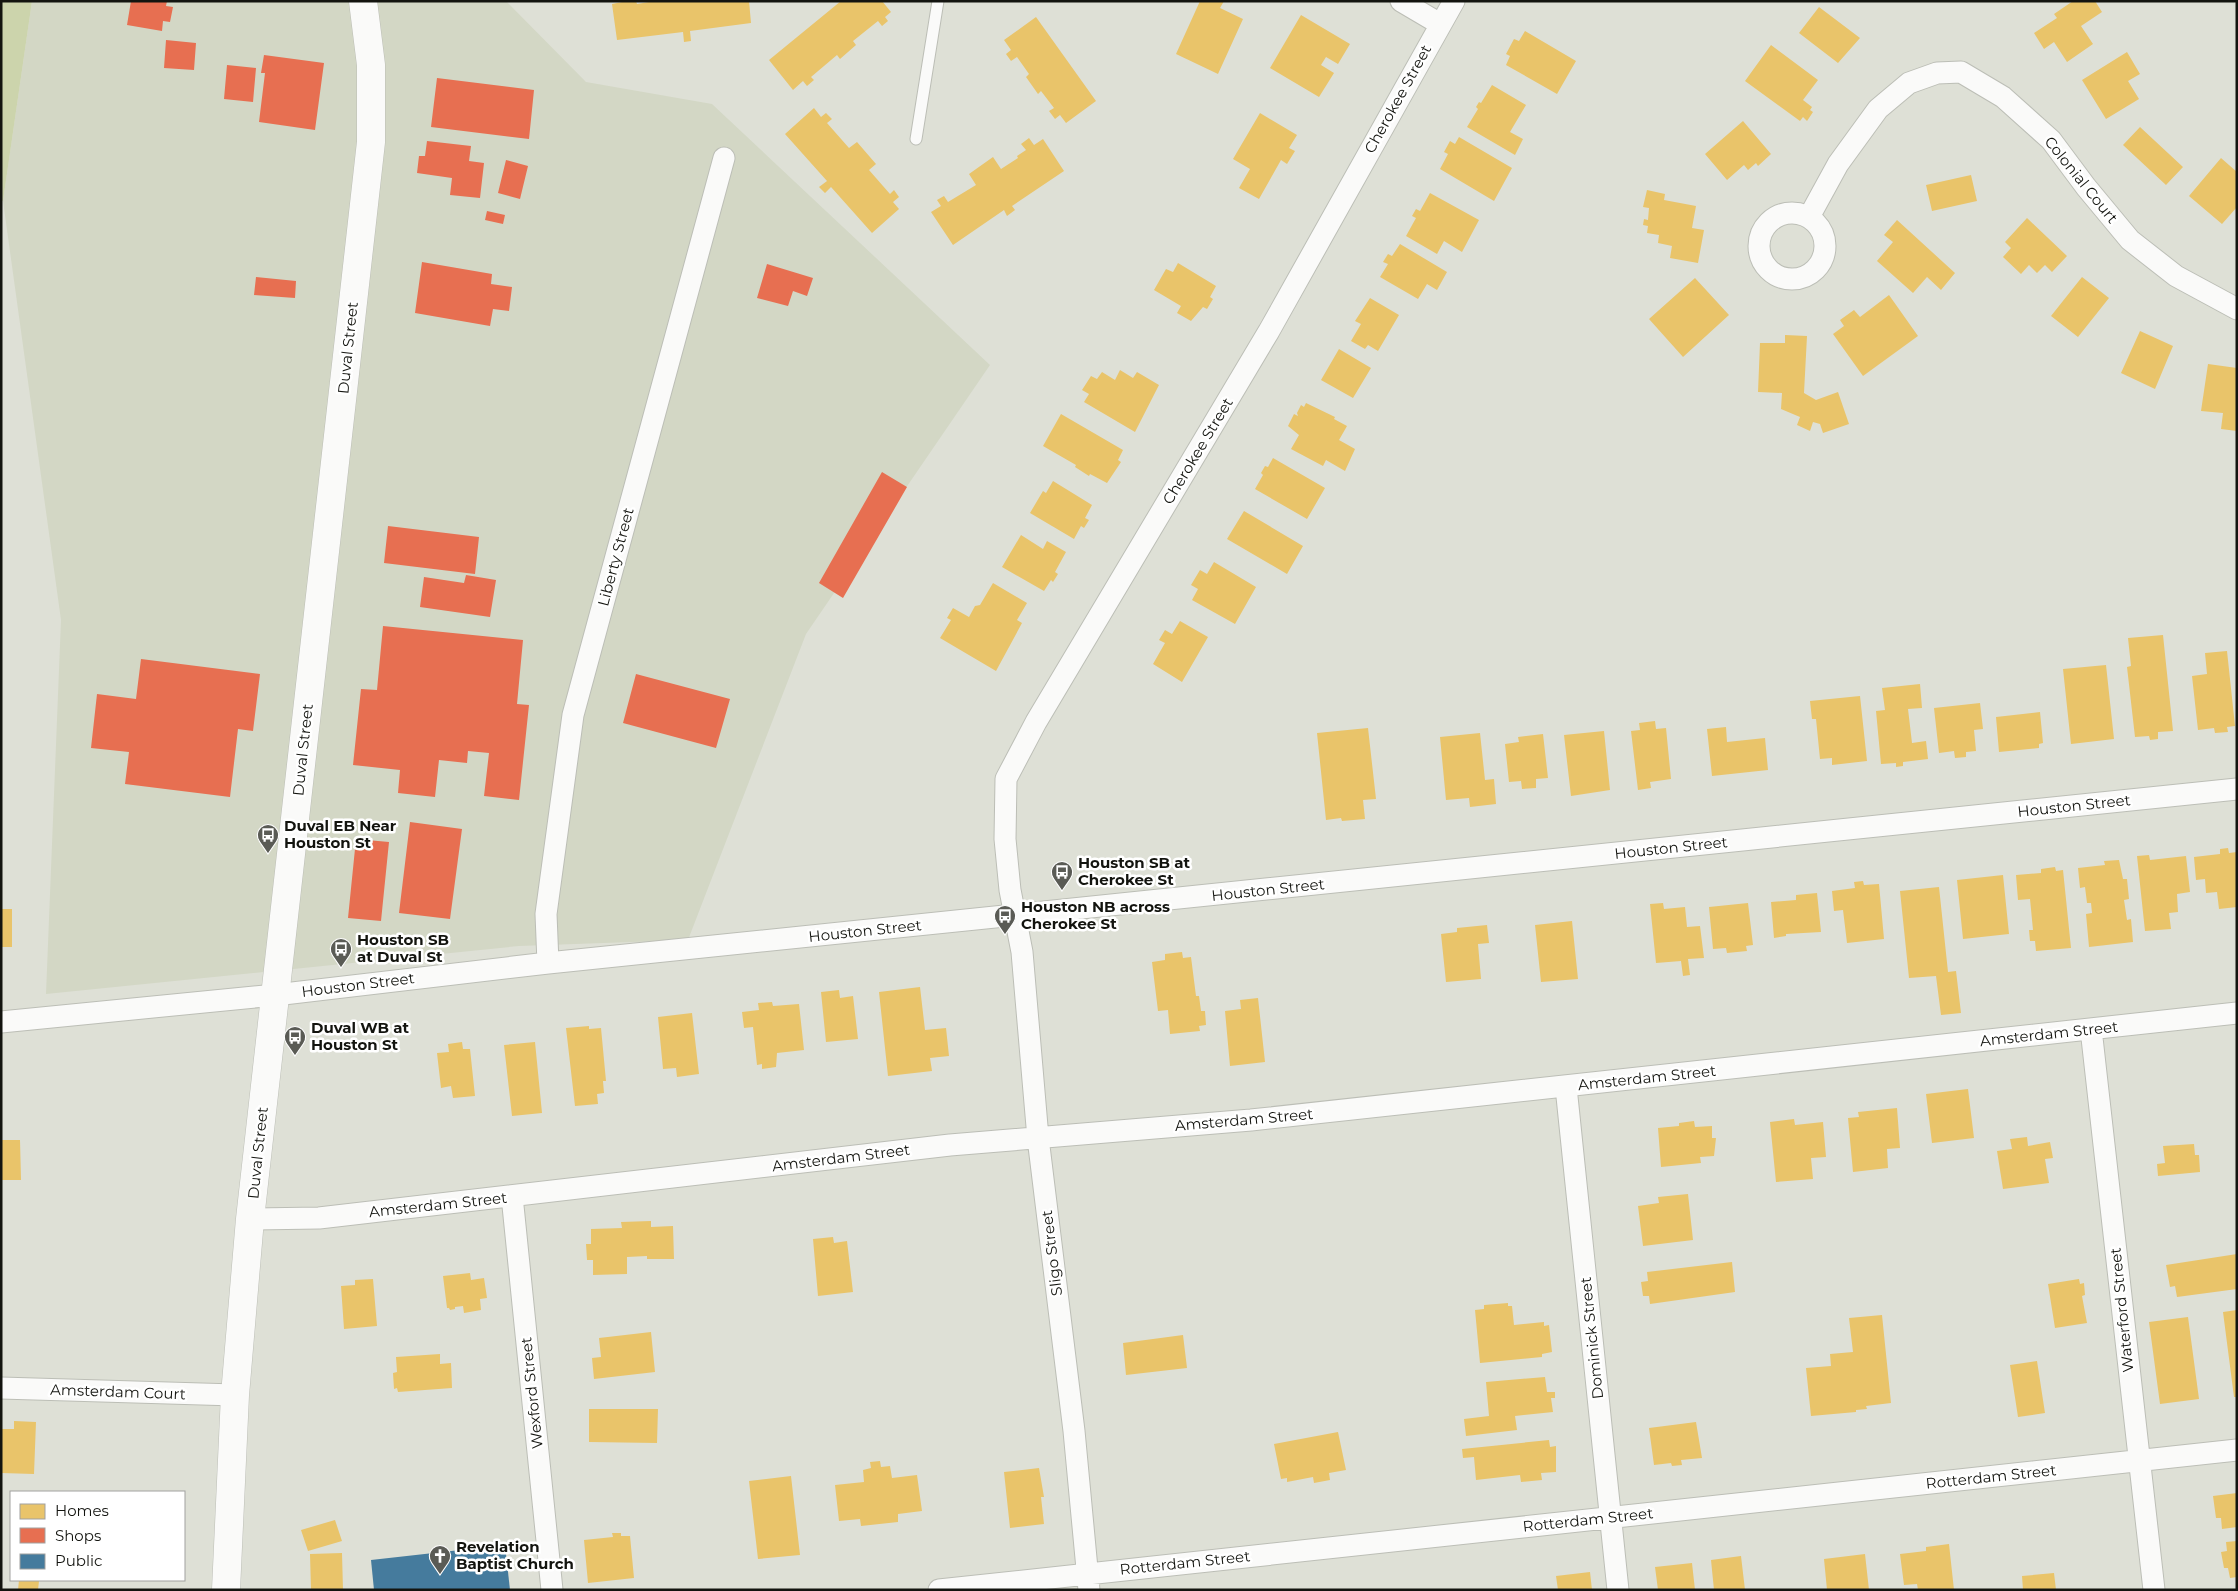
<svg xmlns="http://www.w3.org/2000/svg" width="2238" height="1591" viewBox="0 0 2238 1591" font-family="Montserrat,sans-serif">
<style>
.built{fill:#d3d7c5}
.green{fill:#ccd4ac}
.homes{fill:#e9c46a}
.shops{fill:#e76f51}
.public{fill:#457b9d}
.lines{fill:none;stroke-linecap:round;stroke-linejoin:round}
.lane-casing{stroke:#bcbeb6;stroke-width:13}
.street-casing{stroke:#bcbeb6;stroke-width:23}
.secondary-casing{stroke:#bcbeb6;stroke-width:29}
.lane{stroke:#fafaf9;stroke-width:11}
.street{stroke:#fafaf9;stroke-width:21}
.secondary{stroke:#fafaf9;stroke-width:28}
.labels{text-anchor:middle;stroke-width:5;stroke-linejoin:round;paint-order:stroke}
.street-label{font-size:15px;fill:#13140f;stroke:#fff}
.poi-label{font-size:15px;font-weight:bold;fill:#13140f;stroke:#fff;text-anchor:start}
</style>
<rect width="100%" height="100%" fill="#dee0d6"/>
<path class="built" d="M32,1H506L586,82L712,104L990,365L806,634L688,940L519,946L46,994L61,620L3,201Z"/>
<path class="green" d="M1,1H32L3,201L1,200Z"/>
<path class="homes" d="M627,1H636L637,4L655,1H749L751,23L690,31L691,41L684,42L683,32L617,40L612,4Z
M841,1H882L891,12L885,17L888,21L882,26L878,21L853,41L856,45L840,59L837,55L811,77L814,80L807,86L803,81L793,90L769,60Z
M1200,1H1224L1220,8L1243,19L1218,74L1176,54Z
M2073,1H2095L2102,12L2081,26L2093,44L2067,62L2054,42L2044,49L2034,33L2057,18L2054,14Z
M1819,7L1860,38L1838,63L1799,33Z
M1301,15L1350,44L1338,64L1326,57L1321,65L1334,73L1319,97L1270,68Z
M1036,17L1096,101L1066,123L1060,115L1055,119L1049,111L1054,108L1041,91L1038,94L1026,77L1029,74L1017,57L1011,61L1006,54L1011,50L1004,40Z
M1525,31L1576,61L1557,94L1506,65L1510,56L1506,54L1514,39L1519,41Z
M1771,45L1818,80L1803,100L1812,107L1810,110L1813,112L1807,121L1803,117L1800,121L1745,81Z
M2127,52L2140,74L2128,81L2139,99L2106,119L2082,80Z
M1492,85L1526,105L1510,132L1523,139L1515,155L1467,127L1478,109L1476,107L1479,102L1481,103Z
M814,108L821,117L826,113L832,119L827,123L849,148L857,142L876,164L869,170L890,194L894,190L899,197L893,202L899,209L872,233L831,187L825,193L819,187L827,181L785,134Z
M1260,113L1297,135L1289,148L1295,151L1287,164L1281,160L1259,199L1239,188L1250,169L1233,159Z
M1743,121L1771,154L1758,166L1756,163L1748,170L1744,165L1727,180L1705,154Z
M2140,127L2183,167L2166,185L2123,145Z
M1459,137L1512,168L1494,201L1440,169L1448,154L1444,152L1450,141L1455,144Z
M1029,138L1034,145L1043,139L1064,171L1012,206L1015,210L1007,216L1004,210L953,245L931,212L941,206L937,200L944,196L948,202L976,185L969,174L993,157L1001,169L1018,158L1017,156L1026,150L1021,144Z
M2221,158L2237,172V207L2222,224L2189,196Z
M1971,175L1977,201L1932,211L1926,185Z
M1647,190L1665,194L1664,200L1696,206L1692,228L1704,230L1698,263L1670,258L1672,246L1658,243L1659,235L1647,233L1648,226L1643,225L1644,219L1648,220L1649,208L1643,207Z
M1430,193L1479,220L1462,252L1444,241L1437,254L1406,236L1416,218L1412,216L1416,209L1420,211Z
M2027,218L2067,256L2052,272L2045,265L2037,273L2029,265L2021,274L2003,257L2011,248L2005,242Z
M1897,220L1955,273L1941,290L1927,277L1913,293L1877,261L1893,242L1884,235Z
M1400,244L1447,272L1437,290L1427,284L1418,299L1380,277L1388,264L1383,262L1388,254L1392,256Z
M1178,263L1216,286L1210,297L1213,299L1207,309L1203,307L1191,321L1177,313L1181,306L1154,290L1166,269L1173,272Z
M2082,277L2109,298L2078,337L2051,316Z
M1695,278L1729,315L1683,357L1649,319Z
M1889,295L1918,336L1863,376L1833,334L1844,326L1840,320L1854,310L1860,317Z
M1370,298L1399,315L1378,351L1368,345L1365,349L1351,341L1361,324L1355,321Z
M2140,331L2173,346L2155,389L2121,373Z
M1785,335L1807,336L1804,393L1816,400L1838,392L1849,424L1823,433L1820,424L1813,422L1810,431L1797,425L1800,417L1781,409L1782,393L1758,392L1760,343H1785Z
M1339,349L1371,368L1353,398L1321,380Z
M2208,364L2237,368V431L2221,429L2223,413L2201,411Z
M1120,370L1133,378L1137,372L1159,385L1135,432L1084,402L1089,394L1082,390L1091,376L1097,379L1102,372L1115,380Z
M1306,403L1335,417L1334,419L1347,426L1339,440L1355,449L1345,471L1326,460L1323,466L1291,449L1299,435L1288,426L1294,414L1298,416L1297,413L1301,405L1304,407Z
M1061,414L1123,450L1118,460L1121,462L1107,483L1090,474L1089,476L1075,467L1076,465L1043,446Z
M1273,458L1325,488L1307,519L1255,489L1263,475L1261,473L1265,466L1268,467Z
M1053,481L1092,505L1085,518L1089,520L1084,528L1081,526L1074,539L1030,513L1043,491L1046,493Z
M1244,511L1303,546L1287,574L1227,539Z
M1021,535L1043,549L1047,541L1066,552L1055,572L1058,574L1053,582L1051,580L1044,591L1002,567Z
M1214,562L1256,587L1235,624L1192,600L1198,589L1191,585L1200,570L1207,574Z
M993,583L1027,603L1017,620L1022,623L996,671L940,638L951,620L947,618L953,608L969,617L975,606L980,605Z
M1180,621L1208,637L1182,682L1153,664L1165,643L1159,640L1165,630L1172,634Z
M2163,635L2173,731L2158,732V739L2150,740L2149,736L2135,737L2127,667L2131,666L2128,638Z
M2227,651L2235,726L2227,727L2228,732L2215,733L2214,728L2198,730L2192,676L2207,674L2205,653Z
M2106,665L2114,739L2071,744L2063,669Z
M1920,684L1922,708L1908,709L1912,743L1926,741L1928,759L1903,762V766L1896,767V763L1881,764L1876,711L1885,710L1882,688Z
M1860,696L1867,761L1832,765V758L1820,759L1816,719H1812L1810,701Z
M1980,703L1983,729L1974,730L1976,751L1966,752V757L1955,758L1954,751L1939,753L1934,708Z
M2040,712L2043,743L2039,744V748L1999,752L1996,717Z
M1655,721L1656,729L1666,728L1671,779L1650,782L1651,788L1638,790L1631,731L1640,730L1639,723Z
M1726,727L1727,742L1765,738L1768,770L1712,776L1707,729Z
M1368,728L1376,799L1363,800L1365,819L1342,821L1341,818L1326,820L1317,733Z
M1604,731L1610,790L1571,796L1564,735Z
M1480,733L1485,780L1494,779L1496,804L1470,807L1469,798L1446,800L1440,737Z
M1543,734L1548,778L1536,779V788L1522,789L1521,781L1509,782L1505,744L1519,742L1518,737Z
M2228,848L2229,853L2237,852V907L2219,909L2217,892L2206,893L2205,879L2196,880L2194,857L2220,854V849Z
M2149,855L2150,860L2186,856L2190,892L2177,894L2178,912L2169,913L2171,929L2145,931L2137,856Z
M2119,860L2123,879H2127L2129,899L2124,900L2127,920L2131,919L2133,942L2089,947L2086,914L2092,913L2091,903H2087L2085,887L2080,888L2078,868L2105,865L2104,861Z
M2055,867L2056,871L2063,870L2071,948L2036,951L2035,941H2030L2029,930H2033L2030,899L2018,900L2016,875L2041,873V869Z
M2003,875L2009,934L1963,939L1957,880Z
M1863,881L1864,885L1879,884L1884,939L1847,943L1843,910L1834,911L1832,891L1855,888L1854,882Z
M1939,887L1948,972L1956,971L1961,1013L1941,1015L1936,976L1909,978L1900,891Z
M1817,893L1821,932L1786,934V936L1774,938L1771,902L1796,900V895Z
M1663,903L1664,909L1685,907L1687,927L1700,926L1704,958L1688,959L1690,975L1683,976L1681,961L1656,963L1650,904Z
M1748,903L1753,945L1746,946L1747,951L1727,953L1726,948L1713,949L1709,907Z
M1,909H12V947H1Z
M1572,921L1578,979L1541,982L1535,925Z
M1487,925L1489,943L1478,944L1481,979L1446,982L1441,934L1457,932V928Z
M1182,952L1183,958L1191,957L1196,996H1199L1201,1011H1205L1206,1025L1199,1026L1200,1031L1170,1034L1168,1010L1158,1011L1152,962L1165,960V954Z
M920,987L925,1030L946,1028L949,1056L930,1058L932,1071L888,1076L879,992Z
M839,990L840,998L853,996L858,1039L826,1042L821,992Z
M1258,998L1265,1062L1230,1066L1225,1011L1241,1009L1240,1000Z
M772,1002L773,1006L799,1004L804,1050L777,1053L776,1067L762,1069V1064L757,1065L753,1027L744,1028L742,1012L759,1010L758,1003Z
M692,1013L699,1074L677,1077L676,1068L663,1069L658,1017Z
M589,1026V1029L601,1028L606,1081H603L604,1093L597,1094L598,1104L575,1106L566,1028Z
M462,1042L463,1049H470L475,1096L453,1098L451,1086L441,1088L437,1053L449,1052L448,1044Z
M535,1042L542,1113L512,1116L504,1045Z
M1968,1089L1974,1138L1932,1143L1926,1094Z
M1897,1108L1900,1148L1887,1149L1888,1168L1853,1172L1848,1118L1859,1117L1858,1112Z
M1794,1119L1795,1125L1823,1122L1826,1157L1811,1158L1813,1179L1776,1182L1770,1122Z
M1694,1121L1695,1127L1712,1126V1138H1716L1714,1156L1700,1157L1701,1163L1661,1167L1658,1128L1679,1126V1123Z
M2027,1137L2028,1146L2050,1142L2053,1158L2045,1159L2049,1183L2003,1189L1997,1151L2012,1149L2010,1139Z
M1,1140H20L21,1180H1Z
M2194,1144L2195,1155H2199L2200,1172L2158,1176L2157,1164L2165,1163L2163,1146Z
M1688,1194L1693,1240L1643,1246L1638,1206L1659,1203L1658,1197Z
M651,1221V1227L673,1226L674,1259H647V1256L627,1257V1274L593,1275V1260H587L586,1244H591V1229L622,1228L621,1222Z
M833,1237L834,1243L847,1241L853,1292L818,1296L813,1239Z
M2237,1254V1289L2177,1297L2175,1286L2170,1287L2166,1265Z
M1732,1262L1735,1292L1650,1304L1649,1296H1643L1641,1282L1648,1281L1647,1272Z
M470,1273L471,1280L484,1278L487,1298L480,1299L481,1310L464,1313L463,1306L455,1307V1309L450,1310L449,1308H447L443,1276Z
M373,1279L377,1326L344,1329L341,1286L355,1285V1280Z
M2079,1279L2080,1284L2084,1283L2085,1295L2082,1296L2087,1323L2055,1328L2048,1284Z
M1508,1303V1306H1512L1514,1325L1544,1322V1326L1549,1325L1552,1352L1542,1354V1357L1480,1363L1475,1310L1484,1309V1305Z
M2237,1310V1397H2234L2223,1312Z
M1882,1315L1891,1403L1866,1406L1867,1409L1856,1410V1412L1811,1416L1806,1368L1831,1366L1830,1354L1853,1352L1849,1318Z
M2188,1317L2199,1399L2160,1404L2149,1322Z
M651,1332L655,1372L594,1379L592,1358L601,1357L599,1338Z
M1183,1335L1187,1368L1126,1375L1123,1343Z
M440,1354V1364L451,1363L452,1388L398,1392L397,1388L394,1389L393,1373L397,1372L396,1357Z
M2037,1361L2045,1413L2018,1417L2010,1365Z
M1545,1377L1547,1392H1555V1398H1551L1553,1412L1515,1416L1517,1430L1466,1436L1464,1419L1489,1416L1486,1382Z
M589,1409H658L657,1443L589,1442Z
M14,1421L36,1422L34,1474L1,1473V1429H14Z
M1696,1422L1702,1458L1681,1460L1682,1465L1672,1466L1671,1463L1654,1465L1649,1428Z
M1338,1432L1346,1470L1329,1473L1330,1480L1314,1483L1313,1477L1287,1482V1478L1281,1479L1274,1444Z
M1549,1440L1550,1447L1556,1446V1472L1541,1473L1542,1480L1521,1482L1520,1475L1476,1480L1474,1457L1463,1458L1462,1449Z
M880,1461L881,1467L890,1466L892,1478L917,1475L922,1511L898,1514V1522L861,1526L860,1519L839,1521L835,1485L864,1482L863,1470L871,1468L870,1462Z
M1039,1468L1044,1497H1041L1044,1524L1010,1528L1004,1472Z
M791,1476L800,1555L758,1559L749,1481Z
M2237,1493V1527L2222,1529L2221,1518H2216L2213,1496Z
M335,1520L342,1541L308,1551L301,1530Z
M612,1533H621V1536H630L634,1578L588,1583L584,1540L613,1537Z
M2237,1541V1577L2230,1578L2228,1568H2224L2221,1552L2227,1551L2226,1542Z
M1949,1544L1954,1590H1918L1917,1584L1904,1585L1900,1554L1926,1551V1547Z
M342,1553L343,1590H311L310,1554Z
M1865,1554L1869,1590H1827L1824,1559Z
M1741,1556L1745,1590H1714L1711,1560Z
M1692,1563L1695,1590H1658L1655,1567Z
M1590,1572L1592,1590H1558L1556,1576Z
M2054,1573L2056,1590H2023L2022,1576Z
M19,1580L39,1581L38,1590H18Z"/>
<path class="shops" d="M131,1H167L166,6L173,7L170,22L163,21L162,31L127,25Z
M166,40L196,43L194,70L164,68Z
M264,55L324,63L315,130L259,122L265,73H261Z
M227,65L256,68L253,102L224,99Z
M437,78L534,90L529,139L431,127Z
M427,141L471,146L469,161L484,163L480,198L450,195L452,178L417,173L419,156H425Z
M506,160L528,166L520,199L498,193Z
M487,211L505,215L503,224L485,220Z
M422,262L492,274L491,284L512,287L509,311L493,309L490,326L415,313Z
M767,264L813,278L807,296L793,291L788,306L757,298Z
M256,277L296,281L295,298L254,295Z
M882,472L907,487L843,598L819,583Z
M388,526L479,537L475,574L384,563Z
M466,575L496,580L490,617L420,607L424,577L464,583Z
M383,626L523,640L517,704L529,705L519,800L484,796L489,753L468,751L467,763L439,760L435,797L398,793L400,770L353,765L361,689L377,690Z
M141,659L260,674L253,731L238,729L230,797L125,784L129,752L91,748L97,694L136,699Z
M636,674L730,699L716,748L623,723Z
M410,822L462,829L450,919L399,913Z
M356,839L389,842L381,921L348,918Z"/>
<path class="public" d="M505,1545L510,1590H374L371,1560Z"/>
<g class="lines">
<g class="lane-casing">
<path id="lane" d="M916,139L938,1"/>
</g>
<g class="street-casing">
<path id="street" d="M1401,1L1440,24
M1759 246a33 33 0 1 1 66 0a33 33 0 1 1-66 0Z
M1809,217L1838,164L1878,109L1909,83L1937,73L1961,72L2003,97L2051,140L2086,187L2130,240L2176,276L2237,309
M548,963L546,914L573,715L724,158
M1,1022L275,995L548,963L2237,789
M2091,1029L2154,1590
M1566,1087L1618,1590
M512,1196L552,1590
M250,1219L319,1218L950,1145L1251,1120L2237,1013
M1,1388L235,1395
M939,1590L2237,1450
M1089,1590L1074,1431L1038,1138L1022,952L1010,890L1005,839L1006,779L1036,722L1269,331L1454,1"/>
</g>
<g class="secondary-casing">
<path id="secondary" d="M226,1590L235,1395L250,1219L371,142V65L363,1"/>
</g>
<use href="#lane" class="lane"/>
<use href="#street" class="street"/>
<use href="#secondary" class="secondary"/>
</g>
<defs>
<g id="bus-pin" transform="scale(1.125)"><path d="M0 17L-7.5 6A9.5 9.5 0 1 1 7.5 6Z" fill="#5a5b55" stroke="#fff"/><path d="M-5-6H5V4H4V6H2V4H-2V6H-4V4H-5ZM-3.5-4V0h7V-4ZM-3.5 1.2v1.5H-2V1.2ZM2 1.2v1.5H3.5V1.2Z" fill="#fff"/></g>
<g id="church-pin" transform="scale(1.125)"><path d="M0 17L-7.5 6A9.5 9.5 0 1 1 7.5 6Z" fill="#5a5b55" stroke="#fff"/><path d="M-1.2-6h2.4v3.5h3.3v2.4h-3.3V6h-2.4V-.1h-3.3v-2.4h3.3Z" fill="#fff"/></g>
</defs>
<g fill-rule="evenodd">
<use href="#bus-pin" x="268" y="835"/>
<use href="#bus-pin" x="1062" y="872"/>
<use href="#bus-pin" x="1005" y="916"/>
<use href="#bus-pin" x="341" y="949"/>
<use href="#bus-pin" x="295" y="1037"/>
<use href="#church-pin" x="440" y="1556"/>
</g>
<g class="labels">
<g class="street-label">
<text transform="translate(1398 99) rotate(-61)" y="5">Cherokee Street</text>
<text transform="translate(2081 180) rotate(51)" y="5">Colonial Court</text>
<text transform="translate(348 348) rotate(-84)" y="5">Duval Street</text>
<text transform="translate(1198 451) rotate(-59)" y="5">Cherokee Street</text>
<text transform="translate(616 557) rotate(-75)" y="5">Liberty Street</text>
<text transform="translate(303 750) rotate(-84)" y="5">Duval Street</text>
<text transform="translate(2074 806) rotate(-6)" y="5">Houston Street</text>
<text transform="translate(1671 848) rotate(-6)" y="5">Houston Street</text>
<text transform="translate(1268 890) rotate(-6)" y="5">Houston Street</text>
<text transform="translate(865 931) rotate(-6)" y="5">Houston Street</text>
<text transform="translate(358 985) rotate(-7)" y="5">Houston Street</text>
<text transform="translate(2049 1034) rotate(-6)" y="5">Amsterdam Street</text>
<text transform="translate(1647 1078) rotate(-6)" y="5">Amsterdam Street</text>
<text transform="translate(1244 1120) rotate(-5)" y="5">Amsterdam Street</text>
<text transform="translate(258 1153) rotate(-84)" y="5">Duval Street</text>
<text transform="translate(841 1158) rotate(-7)" y="5">Amsterdam Street</text>
<text transform="translate(438 1205) rotate(-6)" y="5">Amsterdam Street</text>
<text transform="translate(1052 1253) rotate(-97)" y="5">Sligo Street</text>
<text transform="translate(2122 1310) rotate(-96)" y="5">Waterford Street</text>
<text transform="translate(1592 1338) rotate(-96)" y="5">Dominick Street</text>
<text transform="translate(118 1392) rotate(2)" y="5">Amsterdam Court</text>
<text transform="translate(532 1393) rotate(-96)" y="5">Wexford Street</text>
<text transform="translate(1991 1477) rotate(-6)" y="5">Rotterdam Street</text>
<text transform="translate(1588 1520) rotate(-6)" y="5">Rotterdam Street</text>
<text transform="translate(1185 1563) rotate(-6)" y="5">Rotterdam Street</text>
</g>
<g class="poi-label">
<text x="284" y="831">Duval EB Near<tspan x="284" dy="17">Houston St</tspan></text>
<text x="1078" y="868">Houston SB at<tspan x="1078" dy="17">Cherokee St</tspan></text>
<text x="1021" y="912">Houston NB across<tspan x="1021" dy="17">Cherokee St</tspan></text>
<text x="357" y="945">Houston SB<tspan x="357" dy="17">at Duval St</tspan></text>
<text x="311" y="1033">Duval WB at<tspan x="311" dy="17">Houston St</tspan></text>
<text x="456" y="1552">Revelation<tspan x="456" dy="17">Baptist Church</tspan></text>
</g>
</g>
<rect width="2238" height="1591" fill="none" stroke="#13140f" stroke-width="5"/>
<rect x="10" y="1491" width="175" height="90" fill="#ffffff" stroke="#a1a19f"/>
<rect x="20" y="1504" width="25" height="15" fill="#e9c46a" stroke="#a1a19f"/>
<text x="55" y="1516" font-size="15" fill="#13140f">Homes</text>
<rect x="20" y="1528" width="25" height="15" fill="#e76f51" stroke="#a1a19f"/>
<text x="55" y="1541" font-size="15" fill="#13140f">Shops</text>
<rect x="20" y="1554" width="25" height="15" fill="#457b9d" stroke="#a1a19f"/>
<text x="55" y="1566" font-size="15" fill="#13140f">Public</text>
</svg>
